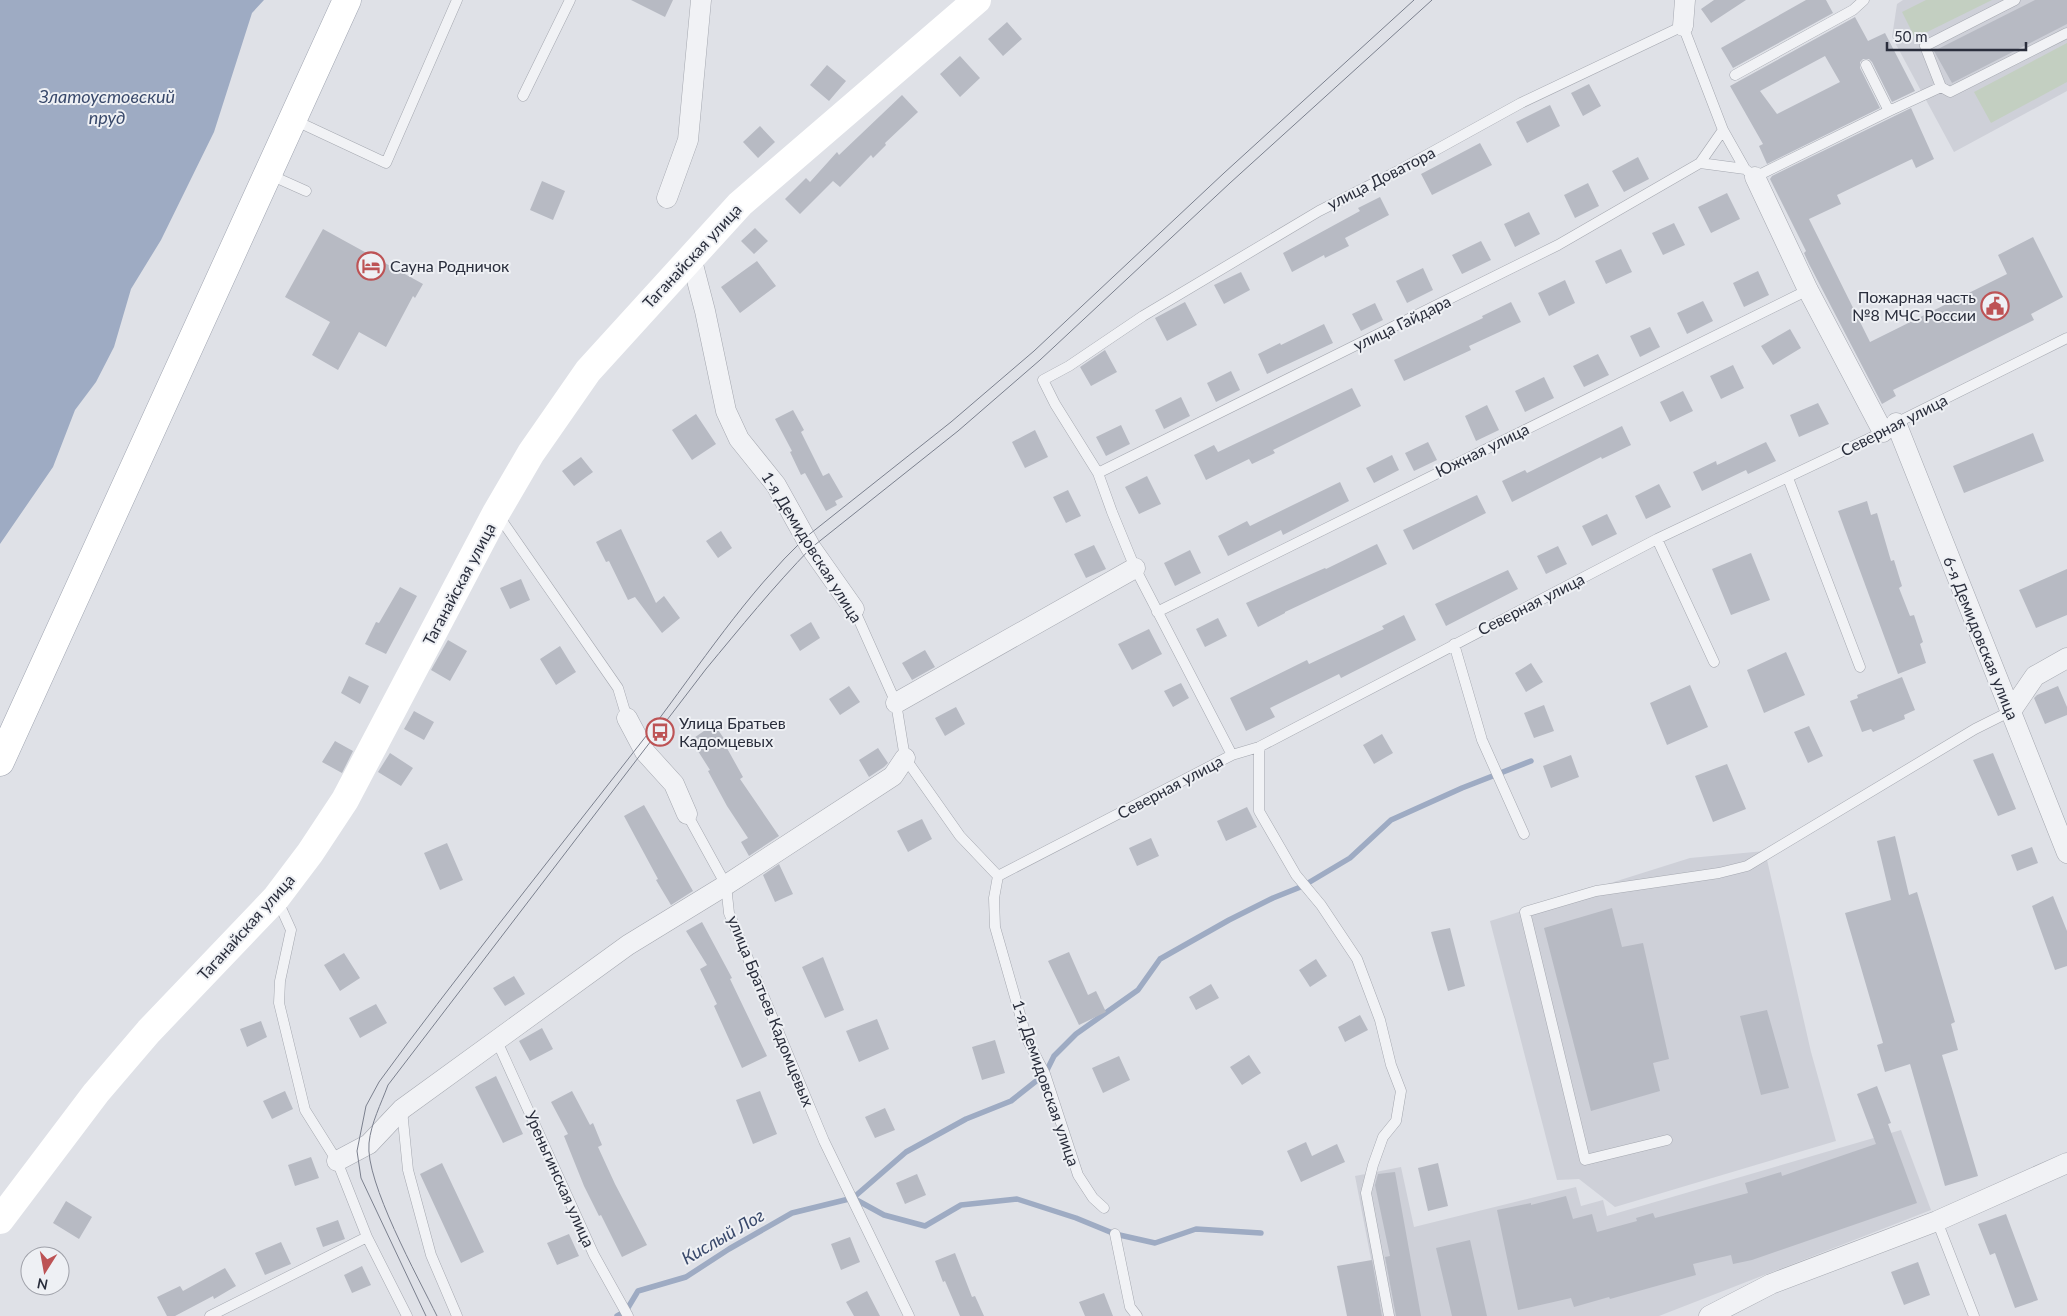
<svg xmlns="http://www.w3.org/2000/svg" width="2067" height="1316" viewBox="0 0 2067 1316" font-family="Lato,sans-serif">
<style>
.built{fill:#ced0d8}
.green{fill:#c3cfc1}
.water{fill:#9eabc3}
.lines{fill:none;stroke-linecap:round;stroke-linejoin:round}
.stream{stroke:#9eabc3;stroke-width:5.5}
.building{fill:#b7bac3;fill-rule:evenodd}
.lane-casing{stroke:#a5a8b0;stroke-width:11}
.street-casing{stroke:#a5a8b0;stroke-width:21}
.primary-casing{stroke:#a0a5b1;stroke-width:29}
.lane{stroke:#f1f2f5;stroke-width:10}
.street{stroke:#f1f2f5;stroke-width:20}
.secondary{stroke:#fff;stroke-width:28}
.primary{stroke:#fff;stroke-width:28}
.tram{stroke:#7b808e;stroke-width:1}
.labels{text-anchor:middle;stroke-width:4;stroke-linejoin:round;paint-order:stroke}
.street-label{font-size:16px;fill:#2a2e3c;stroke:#eef0f4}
.poi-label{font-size:16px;fill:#2a2e3c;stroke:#eef0f4;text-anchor:start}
.water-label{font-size:18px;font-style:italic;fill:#39496b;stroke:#eef0f4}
</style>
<rect width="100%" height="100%" fill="#dfe1e7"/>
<path class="built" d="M1903,0H2067V91L1954,152L1892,37L1897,4Z
M1765,851L1811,1052L1836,1141L1615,1207L1579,1179L1557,1180L1490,921L1690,858Z
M1901,1130L1931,1210L1659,1316H1382L1355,1176L1401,1167L1414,1227L1576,1187L1581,1206L1603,1200L1607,1216Z"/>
<path class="green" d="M1926,0H1992L1915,38L1902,12Z
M2067,43V82L1991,123L1974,92Z"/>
<path class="water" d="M0,0H264L252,13L214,132L161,240L131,289L114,347L96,382L75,410L53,467L0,544Z"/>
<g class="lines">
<path class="stream" d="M853,1198L884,1215L925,1226L961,1205L1017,1199L1076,1218L1115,1234L1155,1243L1196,1229L1261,1233
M617,1316L626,1311L638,1291L686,1277L729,1249L792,1213L853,1198L906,1152L966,1119L1011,1101L1045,1074L1054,1056L1076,1034L1138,990L1160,959L1229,920L1273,898L1303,886L1350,858L1391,820L1462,788L1531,761"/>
</g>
<path class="building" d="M631,0H673L665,17Z
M1714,0H1746L1711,23L1701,9Z
M1806,0H1826L1833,13L1733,68L1721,48Z
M2035,0H2067V24L1952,83L1934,51Z
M1855,17L1868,41L1885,33L1915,91L1892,102L1872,62L1869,59H1863L1860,62V68L1880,108L1767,164L1759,146L1763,144L1730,86ZM1825,56L1840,82L1777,114L1760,91Z
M1007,22L1022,39L1003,56L988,39Z
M960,56L980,78L960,97L940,74Z
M827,65L846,81L829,101L810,85Z
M1589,84L1601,106L1583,116L1571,93Z
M902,95L918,112L885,143L886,145L873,158L871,155L840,187L833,181L800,214L785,199L806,178L810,182L837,152L839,155Z
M1550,105L1560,126L1527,143L1516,122Z
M1911,108L1934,159L1916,168L1912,159L1837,195L1841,204L1809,219L1870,342L2007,274L1998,255L2033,237L2063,297L2031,314L2034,320L1893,390L1896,396L1882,404L1809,264L1804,253L1806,251L1770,179L1772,176Z
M760,126L775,142L758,158L743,142Z
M1480,143L1492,165L1432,195L1421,174Z
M1638,157L1649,179L1624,192L1612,171Z
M542,181L565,191L553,220L530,210Z
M1588,183L1599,206L1575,218L1564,195Z
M1727,193L1740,219L1711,233L1698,207Z
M1380,197L1389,215L1345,238L1349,246L1325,258L1324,255L1292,272L1283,253L1360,211L1358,208Z
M1529,212L1540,234L1515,247L1504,224Z
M1674,223L1685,245L1663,255L1652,233Z
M755,228L768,241L754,254L741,241Z
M323,229L423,284L415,298L413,296L386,347L359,332L338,370L312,355L330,322L285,297Z
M1481,241L1491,260L1462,274L1452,255Z
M1621,249L1632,272L1606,284L1595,261Z
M757,261L776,286L740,313L721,287Z
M1423,268L1433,290L1407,303L1396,281Z
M1758,271L1769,295L1744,307L1733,283Z
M1241,272L1250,290L1224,304L1214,285Z
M1565,280L1575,303L1549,316L1538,293Z
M1703,301L1713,321L1687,334L1677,313Z
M1185,302L1197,325L1167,341L1155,318Z
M1511,302L1521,322L1469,346L1471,350L1404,381L1394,360L1483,318L1482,316Z
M1375,303L1383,320L1361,331L1352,314Z
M1324,324L1333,343L1267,374L1258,354L1280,343L1281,345Z
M1650,327L1660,347L1640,357L1630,336Z
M1790,329L1801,348L1773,365L1761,346Z
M1105,350L1117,372L1091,386L1080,367Z
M1598,354L1609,375L1584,387L1573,366Z
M1733,365L1744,388L1721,399L1710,376Z
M1231,371L1240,390L1216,402L1207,383Z
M1544,377L1554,398L1525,412L1515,391Z
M1352,388L1361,406L1273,450L1275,453L1252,464L1249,459L1206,480L1194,455L1214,445L1218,452Z
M1683,391L1693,411L1670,422L1660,402Z
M1181,397L1190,416L1164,429L1155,410Z
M1818,403L1829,424L1799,437L1790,415Z
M1487,405L1499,430L1476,441L1465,416Z
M793,410L804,430L801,432L823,476L829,473L843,497L835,501L837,505L826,511L805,473L801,475L790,452L792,451L775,419Z
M696,414L716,444L692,460L672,430Z
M1121,425L1130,444L1106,456L1096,437Z
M1622,426L1631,445L1602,459L1601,457L1512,502L1502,481L1525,470L1527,473Z
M1035,430L1048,457L1025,468L1012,442Z
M2033,433L2044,461L1964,493L1953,466Z
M1428,442L1437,460L1414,471L1405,453Z
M1766,442L1776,461L1748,474L1746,470L1702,491L1693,472L1716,461L1717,465Z
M1392,455L1399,470L1374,483L1366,468Z
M581,457L593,472L574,486L562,471Z
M1147,476L1161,504L1139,514L1125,487Z
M1340,482L1349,501L1283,535L1281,530L1228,556L1218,536L1247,521L1250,526Z
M1659,484L1671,507L1646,519L1635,496Z
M1068,490L1081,516L1066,523L1053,497Z
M1477,495L1486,513L1413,550L1403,530Z
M1867,501L1871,515L1877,513L1891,561L1894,560L1902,586L1899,588L1910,616L1914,615L1923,642L1920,644L1926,663L1898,674L1838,511Z
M1607,514L1617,534L1592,546L1582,526Z
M621,529L656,603L664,596L680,618L662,633L635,597L628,600L609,561L606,562L596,542Z
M721,531L732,548L718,558L706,541Z
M1377,544L1387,564L1285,612V613L1258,627L1246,603L1325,568L1326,569Z
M1094,545L1106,569L1086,578L1074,554Z
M1558,546L1567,564L1546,574L1537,556Z
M1190,550L1201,573L1175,586L1164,563Z
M1751,553L1770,600L1731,615L1712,569Z
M2067,569V615L2036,628L2019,590Z
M1508,570L1518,589L1446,626L1435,604Z
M521,579L530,600L510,609L500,588Z
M400,587L417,596L386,654L365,644L376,622L379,623Z
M1404,615L1416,640L1341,678L1339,674L1270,708L1275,717L1246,731L1230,698L1307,660L1309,664L1384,629L1382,626Z
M1218,618L1227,636L1205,647L1196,629Z
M811,622L820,638L800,651L790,635Z
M1149,629L1162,654L1132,670L1118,644Z
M448,640L467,651L450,681L431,670Z
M560,646L576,672L556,685L540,659Z
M925,650L935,667L912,680L902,663Z
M1786,652L1805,695L1764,713L1747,670Z
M1531,663L1543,682L1526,692L1515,673Z
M349,676L369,686L360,704L341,693Z
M1902,677L1915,710L1904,715L1905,719L1873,732L1871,729L1862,732L1850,701L1858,698L1857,695Z
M1181,683L1189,698L1173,707L1164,691Z
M1690,685L1708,727L1667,745L1650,703Z
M849,686L860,702L840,715L829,699Z
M2058,686L2067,707V715L2045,724L2034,698L2037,695Z
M1544,705L1554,731L1534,738L1524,713Z
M956,707L965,724L945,736L935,718Z
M414,711L434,722L424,740L404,729Z
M714,724L725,740L723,741L743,777L740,779L779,836L749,856L741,842L748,838L727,806L708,771L710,770L691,740Z
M1809,726L1823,756L1808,763L1794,732Z
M1382,734L1393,753L1374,764L1363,745Z
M335,741L353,751L342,773L322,762Z
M878,748L888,763L884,767L869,777L859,760Z
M390,753L413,768L401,786L378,772Z
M1993,753L2016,809L1998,816L1973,760Z
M1571,755L1579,777L1551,788L1543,766Z
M1727,764L1746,809L1713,822L1695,776Z
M644,805L693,891L671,905L656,880L658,879L624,816Z
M1247,807L1257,827L1226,841L1217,821Z
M922,819L932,839L908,852L897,831Z
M1895,836L1909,895L1917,892L1955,1022L1951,1024L1958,1050L1942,1055L1978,1176L1945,1186L1910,1064L1885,1072L1877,1045L1883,1043L1845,913L1891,900L1877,841Z
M1151,838L1159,856L1137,866L1129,848Z
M447,843L463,880L440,890L424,853Z
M2032,847L2038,863L2017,871L2011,855Z
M779,864L793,894L775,902L763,875Z
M2053,896L2067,931V966L2055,970L2032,906Z
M1612,908L1622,947L1643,943L1669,1059L1653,1063L1660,1091L1591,1111L1544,928Z
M702,922L732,978L730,979L767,1056L742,1068L714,1006L717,1004L700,969L707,965L686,931Z
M1450,928L1465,986L1448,991L1431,932Z
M1069,952L1088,995L1096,991L1106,1012L1079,1025L1048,961Z
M344,953L360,978L340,991L324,965Z
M823,957L844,1010L825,1018L802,967Z
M1316,959L1327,976L1310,987L1299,970Z
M514,976L525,994L505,1006L493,988Z
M1211,984L1219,998L1196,1010L1189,997Z
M376,1004L387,1023L360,1038L349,1018Z
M1767,1010L1789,1088L1761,1095L1740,1016Z
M1360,1015L1368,1030L1345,1042L1338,1027Z
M877,1019L889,1049L859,1062L846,1031Z
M261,1021L267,1037L247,1047L240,1029Z
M542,1028L553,1049L530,1061L519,1041Z
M995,1040L1005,1073L982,1080L972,1047Z
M1249,1055L1261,1073L1242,1085L1230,1067Z
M1119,1056L1130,1080L1103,1093L1092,1068Z
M496,1076L523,1134L503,1143L475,1087Z
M1877,1086L1891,1123L1888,1124L1917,1203L1752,1260L1733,1264L1731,1255L1693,1264L1696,1275L1610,1299L1609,1297L1574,1307L1571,1298L1518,1310L1497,1210L1531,1203V1205L1566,1196L1573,1219L1592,1214L1597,1232L1637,1221L1636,1218L1653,1213L1655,1218L1748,1193L1745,1183L1781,1172L1782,1176L1876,1144L1857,1094Z
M285,1091L293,1109L272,1119L263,1101Z
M572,1091L590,1125L593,1123L602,1145L598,1147L615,1184L647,1245L622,1257L601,1215L599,1216L584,1186L564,1136L568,1134L551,1102Z
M760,1091L777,1134L753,1144L736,1100Z
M885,1108L895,1130L875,1138L865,1117Z
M1306,1142L1312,1156L1337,1144L1345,1162L1301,1182L1287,1151Z
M311,1157L319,1178L295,1186L288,1165Z
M442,1163L484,1252L461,1263L420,1174Z
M1438,1163L1448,1206L1428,1211L1418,1168Z
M1395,1172L1421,1316H1396L1385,1257L1390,1256L1375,1185L1378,1174Z
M917,1174L926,1195L905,1204L896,1183Z
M66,1201L92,1217L79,1239L53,1223Z
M2006,1214L2038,1300L2015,1308L1995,1253L1990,1255L1978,1224Z
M338,1220L345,1239L323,1247L316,1228Z
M569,1234L579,1256L557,1265L547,1243Z
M850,1237L860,1262L841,1270L831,1244Z
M1470,1240L1487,1316H1452L1436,1248Z
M281,1242L291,1264L265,1275L255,1253Z
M955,1253L972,1297L975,1296L984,1316H960L945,1281L943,1282L935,1261Z
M1372,1260L1382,1316H1347L1337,1266Z
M1918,1262L1930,1295L1904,1305L1891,1272Z
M362,1266L371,1285L352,1293L344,1275Z
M225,1268L236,1286L214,1299L213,1296L175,1316H167L157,1297L180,1286L183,1291Z
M867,1291L880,1316H854L846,1302Z
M1104,1293L1113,1316H1085L1079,1302Z"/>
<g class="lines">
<g class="lane-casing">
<path id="lane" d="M1735,75L1853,10L1864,0
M1941,87L1925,46L2015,0
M523,96L570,0
M1889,111L1941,87L1950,92L2067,33
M294,120L386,163L457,0
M1700,163L1745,169L1755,177L1889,111L1866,65
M268,174L306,191
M1098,473L1558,245L1700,163L1723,130
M1788,478L1860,667
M498,515L618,688L627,718
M1657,539L1714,662
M854,609L896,703L905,758L960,836L998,876L994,898L995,927L1027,1039L1045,1074L1078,1175L1093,1198L1104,1208
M1157,612L1808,290
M1454,644L1482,740L1524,834
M1259,747V811L1296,875L1321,905L1357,959L1380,1020L1391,1065L1401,1091L1396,1121L1383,1137L1373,1165L1366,1193L1389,1316
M1232,755L1135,568L1112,512L1098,473L1055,404L1043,380L1069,366L1143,316L1319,211L1396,172L1521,103L1683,26L1723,130L1745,169
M687,814L726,885L729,913L824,1141L909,1316
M998,876L1232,755L1259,747L1657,539L1883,432L1896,423L2067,338
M277,899L291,930L280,981L279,1003L305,1110L337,1161L367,1237L407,1316
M496,1039L594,1255L628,1316
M402,1110L408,1170L431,1255L457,1316
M1667,1140L1585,1160L1525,912L1596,891L1719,873L1747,866L1975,729L2011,711
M1937,1221L1974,1316
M1115,1234L1130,1307L1137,1316
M210,1316L367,1237"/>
</g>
<g class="street-casing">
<path id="street" d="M1683,26L1685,0
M1755,177L1808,290L1883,432
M667,198L688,140L701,0
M691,257L705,311L726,411L739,439L776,485L811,548L854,609
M1896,423L2067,853
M896,703L1135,568
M2011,711L2035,676L2067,658
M627,718L645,752L674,784L687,814
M337,1161L369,1144L402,1109L628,945L726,885L893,776L905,758
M1709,1316L1771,1284L1937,1221L2067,1163"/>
</g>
<g class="primary-casing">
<path id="primary" d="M0,762L347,0"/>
</g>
<use href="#lane" class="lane"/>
<use href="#street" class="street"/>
<path class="secondary" d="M0,1220L96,1093L149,1031L276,898L310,853L345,800L496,513L531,453L588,371L740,204L977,0"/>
<use href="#primary" class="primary"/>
<path class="tram" d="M426,1316L361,1178L357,1151L366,1106L379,1082L407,1044C486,939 569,835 650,731C700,665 746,594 806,537L951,422L1034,351L1224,173L1414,0
M437,1316C418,1277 365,1182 369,1143C371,1123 381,1104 388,1085L706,669C740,628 774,586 811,548L958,431L1040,360L1230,183L1432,0"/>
</g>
<defs>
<g id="hotel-ring" transform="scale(1.4375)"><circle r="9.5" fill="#eef0f4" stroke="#bd5355" stroke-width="1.5"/><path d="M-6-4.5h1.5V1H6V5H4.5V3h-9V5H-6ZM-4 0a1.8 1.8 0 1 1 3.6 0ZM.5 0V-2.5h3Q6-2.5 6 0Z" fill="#bd5355"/></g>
<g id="civic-ring" transform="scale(1.4375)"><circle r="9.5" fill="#eef0f4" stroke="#bd5355" stroke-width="1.5"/><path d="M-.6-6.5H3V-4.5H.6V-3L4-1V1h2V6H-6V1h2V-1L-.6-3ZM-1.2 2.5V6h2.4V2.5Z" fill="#bd5355"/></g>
<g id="bus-ring" transform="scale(1.4375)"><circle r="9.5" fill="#eef0f4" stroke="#bd5355" stroke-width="1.5"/><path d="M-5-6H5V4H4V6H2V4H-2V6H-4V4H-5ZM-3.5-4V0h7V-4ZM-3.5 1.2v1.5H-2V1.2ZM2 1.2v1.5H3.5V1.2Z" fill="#bd5355"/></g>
</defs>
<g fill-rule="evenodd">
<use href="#hotel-ring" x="371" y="266"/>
<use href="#civic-ring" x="1995" y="306"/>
<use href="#bus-ring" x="660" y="732"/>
</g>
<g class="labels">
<g class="street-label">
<text transform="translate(1381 178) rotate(-27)" y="6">улица Доватора</text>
<text transform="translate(692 256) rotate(-47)" y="6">Таганайская улица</text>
<text transform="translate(1402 323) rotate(-26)" y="6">улица Гайдара</text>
<text transform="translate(1894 425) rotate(-27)" y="6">Северная улица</text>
<text transform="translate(1482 450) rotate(-26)" y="6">Южная улица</text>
<text transform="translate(812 547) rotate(58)" y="6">1-я Демидовская улица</text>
<text transform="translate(459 584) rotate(-62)" y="6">Таганайская улица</text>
<text transform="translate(1531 604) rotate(-27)" y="6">Северная улица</text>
<text transform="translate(1981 638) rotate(68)" y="6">6-я Демидовская улица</text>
<text transform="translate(1170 787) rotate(-28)" y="6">Северная улица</text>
<text transform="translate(246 927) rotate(-48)" y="6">Таганайская улица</text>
<text transform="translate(771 1011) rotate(68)" y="6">улица Братьев Кадомцевых</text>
<text transform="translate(1046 1083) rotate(71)" y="6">1-я Демидовская улица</text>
<text transform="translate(560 1179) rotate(66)" y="6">Уреньгинская улица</text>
</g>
<g class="poi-label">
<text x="390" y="272">Сауна Родничок</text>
<text x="1976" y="303" text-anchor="end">Пожарная часть<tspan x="1976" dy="18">№8 МЧС России</tspan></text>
<text x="679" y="729">Улица Братьев<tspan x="679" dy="18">Кадомцевых</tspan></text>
</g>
<g class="water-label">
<text x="107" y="103">Златоустовский<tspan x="107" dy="21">пруд</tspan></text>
<text transform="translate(723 1237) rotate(-30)" y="6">Кислый Лог</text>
</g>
</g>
<g transform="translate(45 1271) rotate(191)"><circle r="24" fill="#eef0f4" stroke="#a0a2aa"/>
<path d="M0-4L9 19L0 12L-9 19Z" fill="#bd5355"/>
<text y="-8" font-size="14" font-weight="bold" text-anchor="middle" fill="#2a2e3c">N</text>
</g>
<path d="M1887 42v8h139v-8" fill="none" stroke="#2a2e3c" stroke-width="2.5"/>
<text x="1894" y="42" font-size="15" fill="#2a2e3c" stroke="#eef0f4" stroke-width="4" paint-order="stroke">50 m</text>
</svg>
